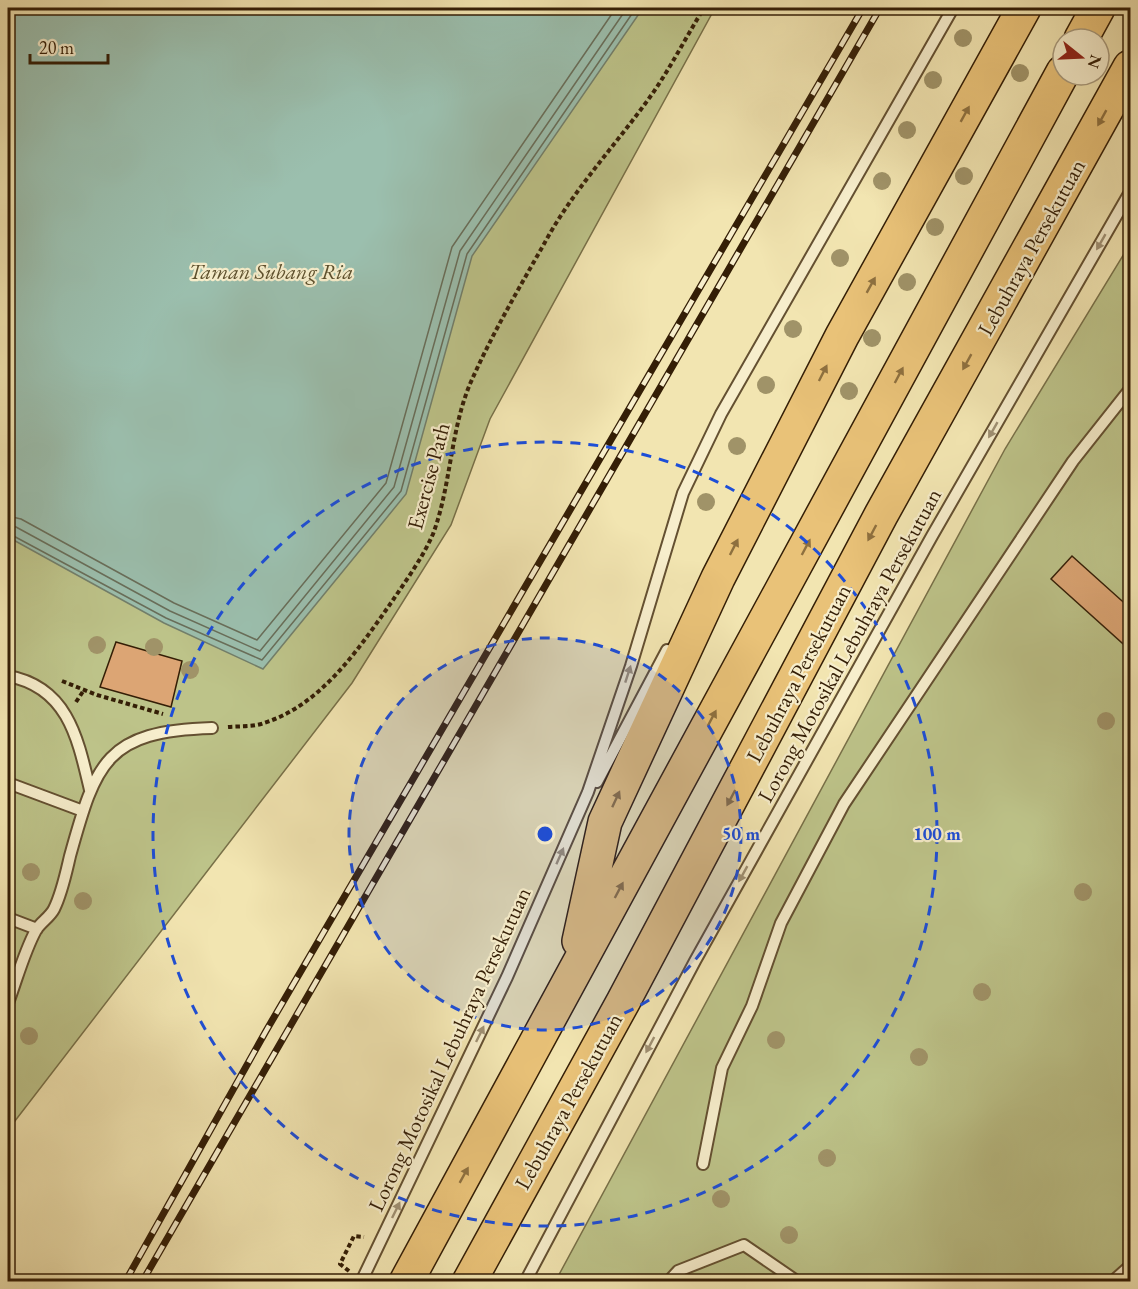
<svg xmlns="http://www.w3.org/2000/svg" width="1138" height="1289" viewBox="0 0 1138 1289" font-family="'EB Garamond',serif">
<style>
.green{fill:#bdc389;stroke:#787048;stroke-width:1.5}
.water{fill:#9bbfae;stroke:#727f6b;stroke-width:1.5}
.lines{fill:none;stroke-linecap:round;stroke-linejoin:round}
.shore{stroke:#686e5a;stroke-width:1.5}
.building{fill:#dca574;stroke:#341e06;stroke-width:1.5}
.service-casing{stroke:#645031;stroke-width:14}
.trunk-casing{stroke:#341e06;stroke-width:36}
.path{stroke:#341e06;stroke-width:4;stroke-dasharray:4.5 3;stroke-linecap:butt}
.service{stroke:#f7eecc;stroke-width:10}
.trunk{stroke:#e9c278;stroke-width:33}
.rail-casing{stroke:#341e06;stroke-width:7}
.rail{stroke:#f7eecc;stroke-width:4.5;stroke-dasharray:14;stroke-linecap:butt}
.tree{fill:#a09368}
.oneway{fill:#8e703f}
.oneway2{fill:#9f9073}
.ring{fill:none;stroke:#1d4ed8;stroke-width:3;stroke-dasharray:10 8}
.labels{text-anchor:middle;stroke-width:4.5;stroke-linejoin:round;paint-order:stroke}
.street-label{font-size:22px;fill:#341e06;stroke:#f7eecc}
.park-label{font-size:22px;font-style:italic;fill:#5d502d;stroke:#f7eecc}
.centre{fill:#1d4ed8;stroke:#f7eecc;stroke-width:3}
.ring-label{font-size:18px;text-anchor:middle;font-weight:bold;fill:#1d4ed8;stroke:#f7eecc;stroke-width:4.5;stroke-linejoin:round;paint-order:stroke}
</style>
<rect width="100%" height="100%" fill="#f2e5b1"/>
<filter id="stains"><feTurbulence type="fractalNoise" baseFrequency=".00333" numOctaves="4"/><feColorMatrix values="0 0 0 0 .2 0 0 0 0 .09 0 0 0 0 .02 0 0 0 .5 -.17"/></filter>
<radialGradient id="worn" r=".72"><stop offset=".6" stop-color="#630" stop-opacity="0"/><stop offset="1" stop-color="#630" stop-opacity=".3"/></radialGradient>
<path class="green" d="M8,8H715L490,419L451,525L352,683L8,1130Z
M1130,244V1281L555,1282L1005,449Z"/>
<path class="water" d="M8,8H643L472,256L406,494L263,669L164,623L8,537Z"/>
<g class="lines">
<path class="shore" d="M8,516L21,519L174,603L257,640L386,483L452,247L616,8
M8,525L16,527L170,611L260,651L394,487L460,251L627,8
M8,533L166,618L262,660L401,491L467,254L636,8"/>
</g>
<path class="building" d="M1072,556L1131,609V651L1051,579Z
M116,642L182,661L171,707L100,687Z"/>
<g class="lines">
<g class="service-casing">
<path id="service" d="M8,676C68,687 78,739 90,790
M597,782L667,650
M8,783L83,811
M8,918L37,929
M8,1003C17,979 24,952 36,930C41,922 50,917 54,909C62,893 66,873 70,856C96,762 106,731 212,728
M703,1164L722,1068L752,1006L781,923L844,804L1073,461L1130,389
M361,1282L507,977L588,792L631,666L683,493L721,414L953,8
M525,1282L695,961L932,536L1130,192
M668,1282L678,1271L744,1245L798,1282
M1112,1282L1130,1266"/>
</g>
<g class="trunk-casing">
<path id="trunk" d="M1081,39L1098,8
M579,941L605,822L718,578L842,336L1024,8
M406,1282L1063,72
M469,1282L623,1002L881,515L1130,67"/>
</g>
<path class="path" d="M62,681L97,695L163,714
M76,702L84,690
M228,727C239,726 254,727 264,723C322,705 360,647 393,600C407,579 423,557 433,534C451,486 450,432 470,384C491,336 518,290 544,244C573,190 615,146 650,97C670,69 686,37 704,8
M349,1271L340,1264L354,1236L364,1237"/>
<use href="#service" class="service"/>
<use href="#trunk" class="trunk"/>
<g class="rail-casing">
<path id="rail" d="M125,1282L266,1031L863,8
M142,1282L880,8"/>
</g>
<use href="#rail" class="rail"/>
</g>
<g class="tree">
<circle cx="963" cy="38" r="9"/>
<circle cx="1020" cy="73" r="9"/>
<circle cx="933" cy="80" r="9"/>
<circle cx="907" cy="130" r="9"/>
<circle cx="964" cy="176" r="9"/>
<circle cx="882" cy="181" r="9"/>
<circle cx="935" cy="227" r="9"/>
<circle cx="840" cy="258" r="9"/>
<circle cx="907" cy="282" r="9"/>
<circle cx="793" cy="329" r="9"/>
<circle cx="872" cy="338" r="9"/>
<circle cx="766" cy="385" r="9"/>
<circle cx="849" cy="391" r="9"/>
<circle cx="737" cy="446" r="9"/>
<circle cx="706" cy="502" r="9"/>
<circle cx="97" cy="645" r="9"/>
<circle cx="154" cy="647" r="9"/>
<circle cx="190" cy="670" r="9"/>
<circle cx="1106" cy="721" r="9"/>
<circle cx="31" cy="872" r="9"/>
<circle cx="1083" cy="892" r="9"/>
<circle cx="83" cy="901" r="9"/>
<circle cx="982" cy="992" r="9"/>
<circle cx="29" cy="1036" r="9"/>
<circle cx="776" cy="1040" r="9"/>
<circle cx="919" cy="1057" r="9"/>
<circle cx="827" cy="1158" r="9"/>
<circle cx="721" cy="1199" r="9"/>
<circle cx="789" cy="1235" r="9"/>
</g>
<defs><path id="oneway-solid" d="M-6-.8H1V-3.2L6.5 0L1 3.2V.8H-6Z" transform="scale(1.5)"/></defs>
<g class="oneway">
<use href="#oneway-solid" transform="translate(965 114) rotate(-61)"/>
<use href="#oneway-solid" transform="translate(1102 118) rotate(119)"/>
<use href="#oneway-solid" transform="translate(871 285) rotate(-61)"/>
<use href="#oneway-solid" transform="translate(967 362) rotate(119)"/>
<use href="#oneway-solid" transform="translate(823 373) rotate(-63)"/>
<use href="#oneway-solid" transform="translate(899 375) rotate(-62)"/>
<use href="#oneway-solid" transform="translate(872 533) rotate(118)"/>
<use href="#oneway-solid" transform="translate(734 547) rotate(-63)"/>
<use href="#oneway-solid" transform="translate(806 547) rotate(-62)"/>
<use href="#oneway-solid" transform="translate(712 718) rotate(-62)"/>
<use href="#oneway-solid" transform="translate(731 798) rotate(118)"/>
<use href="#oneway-solid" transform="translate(616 799) rotate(-65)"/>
<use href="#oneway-solid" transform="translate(619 890) rotate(-62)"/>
<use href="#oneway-solid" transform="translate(464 1175) rotate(-61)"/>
</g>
<g class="oneway2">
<use href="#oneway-solid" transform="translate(1101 242) rotate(120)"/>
<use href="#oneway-solid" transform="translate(993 430) rotate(120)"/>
<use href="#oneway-solid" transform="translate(628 674) rotate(-72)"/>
<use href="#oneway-solid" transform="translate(560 856) rotate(-66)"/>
<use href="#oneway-solid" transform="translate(743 874) rotate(119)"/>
<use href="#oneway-solid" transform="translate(480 1034) rotate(-64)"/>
<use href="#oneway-solid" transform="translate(650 1045) rotate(118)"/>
<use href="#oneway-solid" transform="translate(396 1210) rotate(-64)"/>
</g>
<circle cx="545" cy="834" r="196" fill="#1d4ed8" fill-opacity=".12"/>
<g class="ring">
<circle cx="545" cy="834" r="196"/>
<circle cx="545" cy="834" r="392"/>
</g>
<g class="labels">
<g class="street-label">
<text transform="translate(1031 247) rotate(-61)" y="8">Lebuhraya Persekutuan</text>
<text transform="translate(428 476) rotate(-75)" y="8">Exercise Path</text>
<text transform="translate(849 645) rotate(-61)" y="8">Lorong Motosikal Lebuhraya Persekutuan</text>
<text transform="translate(798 673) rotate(-62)" y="8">Lebuhraya Persekutuan</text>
<text transform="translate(449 1049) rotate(-65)" y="8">Lorong Motosikal Lebuhraya Persekutuan</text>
<text transform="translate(568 1101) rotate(-61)" y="8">Lebuhraya Persekutuan</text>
</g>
<g class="park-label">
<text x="271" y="279">Taman Subang Ria</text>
</g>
</g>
<circle cx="545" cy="834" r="9" class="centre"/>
<g class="ring-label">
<text x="741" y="840">50 m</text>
<text x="937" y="840">100 m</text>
</g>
<rect width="1138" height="1289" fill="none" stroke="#f2e5b1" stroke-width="30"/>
<rect x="9" y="9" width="1120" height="1271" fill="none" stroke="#341e06" stroke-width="3"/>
<rect x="15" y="15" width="1108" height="1259" fill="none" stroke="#341e06" stroke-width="1.5"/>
<g transform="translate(1081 57) rotate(108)"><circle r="28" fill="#f7eecc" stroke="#a99b7d" stroke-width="1.5"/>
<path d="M0-4.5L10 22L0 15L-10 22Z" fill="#8f2418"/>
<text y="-9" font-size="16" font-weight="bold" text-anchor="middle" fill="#341e06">N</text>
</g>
<path d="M30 54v9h78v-9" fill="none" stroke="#341e06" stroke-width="3"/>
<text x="39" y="54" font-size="18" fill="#341e06" stroke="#f7eecc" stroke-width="4.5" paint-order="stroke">20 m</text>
<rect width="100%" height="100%" filter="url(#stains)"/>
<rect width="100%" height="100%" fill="url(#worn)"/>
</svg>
